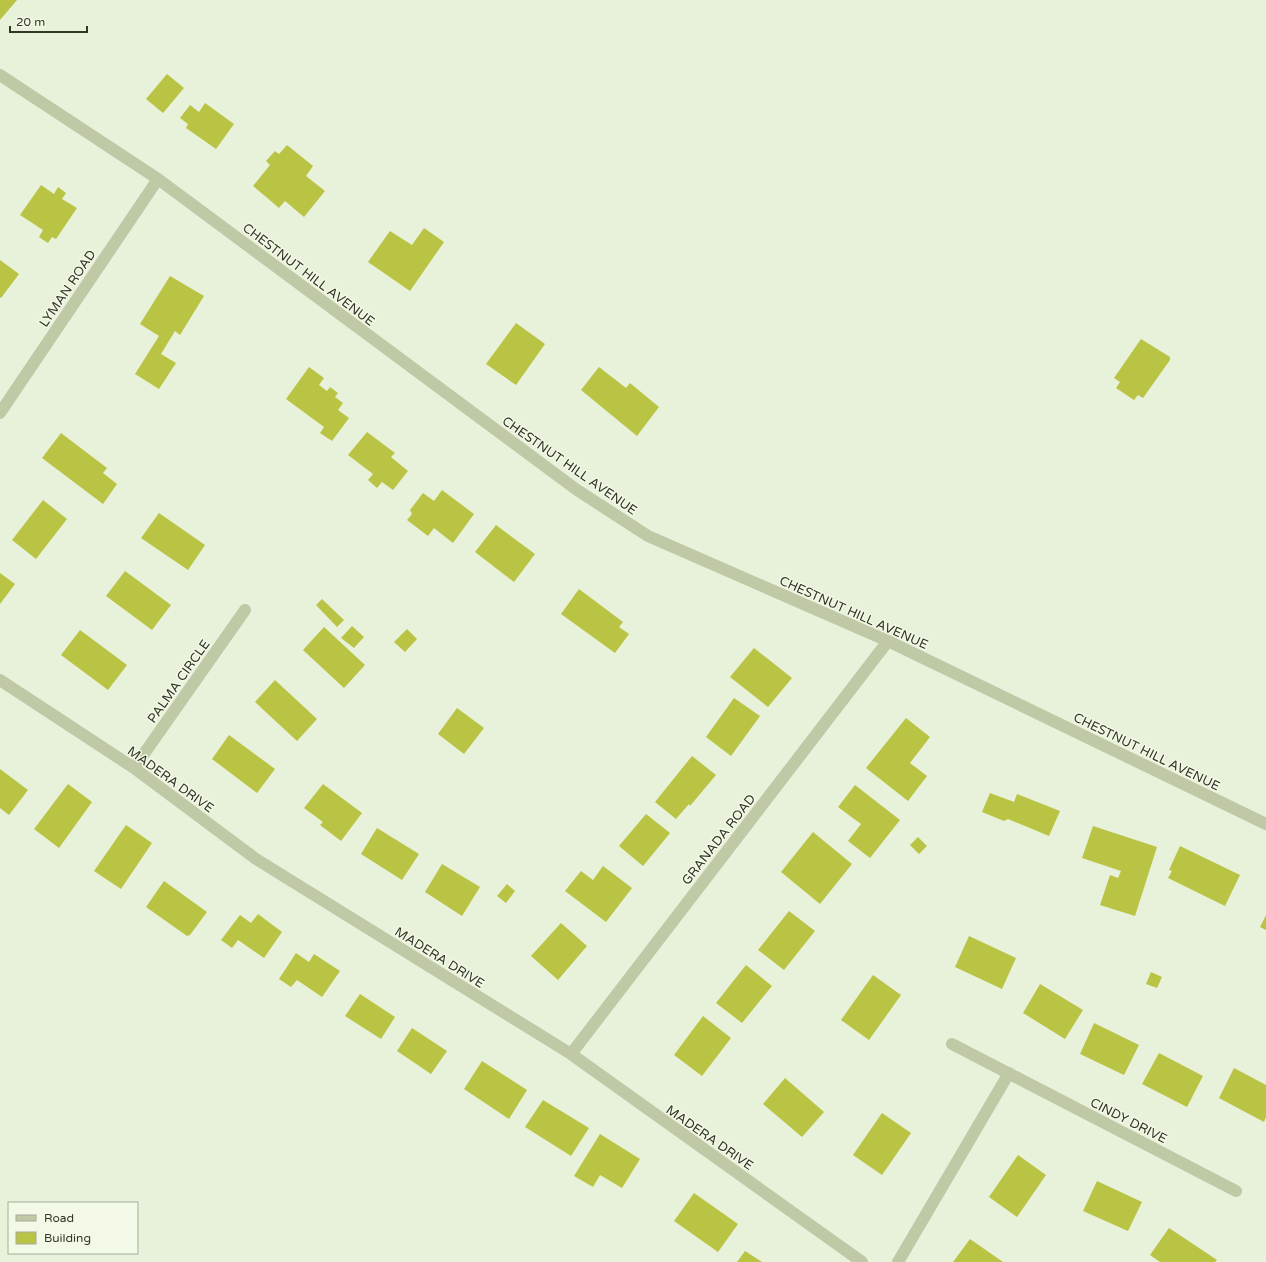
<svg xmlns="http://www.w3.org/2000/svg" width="1266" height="1262" viewBox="0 0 1266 1262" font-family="'Varela Round',sans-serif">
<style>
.building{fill:#bac444}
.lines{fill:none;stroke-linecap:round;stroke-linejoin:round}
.minor{stroke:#bfc9a6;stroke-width:12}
.labels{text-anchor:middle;stroke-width:3;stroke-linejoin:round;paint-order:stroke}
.street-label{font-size:13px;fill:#333527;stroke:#f2f9e6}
</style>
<rect width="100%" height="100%" fill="#e8f1da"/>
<path class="building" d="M0,0H17L0,20Z
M167,74L184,88L163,113L146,99Z
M205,103L234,124L216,149L186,128L188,124L180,118L190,105L199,112Z
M287,145L313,166L306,176L325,191L304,217L285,201L279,208L253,186L270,165L266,161L275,151L279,154Z
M41,185L54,194L58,187L66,193L62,199L77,208L56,239L52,237L48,243L39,237L43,230L20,215Z
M424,228L444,242L410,291L368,262L390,231L412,245Z
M0,260L19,274L1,298L0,297Z
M170,276L204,296L180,335L175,331L161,354L176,363L159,389L135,374L159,336L140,324Z
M516,323L545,344L516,385L486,364Z
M1141,339L1170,357V360L1143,398L1138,395L1134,400L1116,388L1120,382L1114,378Z
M309,367L324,378L319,385L327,391L330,387L338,393L335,397L343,403L338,410L349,418L332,441L320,433L324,427L286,399Z
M599,367L626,388L630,383L659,407L637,436L581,390Z
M367,432L395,453L391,457L408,471L393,490L382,482L377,488L368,480L373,474L348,455Z
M61,433L107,468L103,473L117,484L103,504L42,458Z
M442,490L474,514L453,543L434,528L428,536L407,520L412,514L410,510L423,493L434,501Z
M43,500L67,519L36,559L12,540Z
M159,513L205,545L188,570L141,538Z
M496,525L535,554L514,582L475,552Z
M125,571L171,605L152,630L106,596Z
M0,573L15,584L0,604Z
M579,589L623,622L619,627L629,634L615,653L561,614Z
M322,599L344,620L337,627L316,605Z
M352,626L364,637L354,648L341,638Z
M324,627L365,665L344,688L303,650Z
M407,629L417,639L405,652L394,642Z
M80,630L127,665L108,690L61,655Z
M754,648L792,678L768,707L730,677Z
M275,680L317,719L297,741L255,702Z
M734,698L760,716L731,756L706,737Z
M457,708L484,728L464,754L438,734Z
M906,718L930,737L910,763L927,776L908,801L866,768Z
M229,735L275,769L257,793L212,759Z
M692,756L716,775L690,806L689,804L676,819L655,802Z
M0,769L28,790L9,815L0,808Z
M68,784L92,802L59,848L34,829Z
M323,784L362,813L341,841L320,825L323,822L304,808Z
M855,785L900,820L870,858L848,841L861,824L838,807Z
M990,793L1014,802L1017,794L1060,811L1049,836L1008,819L1004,821L982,812Z
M646,814L670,833L643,866L619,846Z
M126,825L152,843L121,889L94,871Z
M1093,826L1157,847L1135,916L1100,905L1110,875L1118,878L1121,871L1082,858Z
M377,828L419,854L402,880L361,854Z
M813,832L852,864L820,904L781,872Z
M918,837L927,846L919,854L910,845Z
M1180,846L1240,875L1225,906L1168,878L1172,871L1169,870Z
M442,864L480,887L462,916L425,892Z
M603,866L632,888L606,922L565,891L581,871L593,880Z
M164,881L207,912L190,935L187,936L146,907Z
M507,884L515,891L506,903L497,896Z
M789,911L815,931L784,970L758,950Z
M258,914L282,932L264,958L238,940L232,948L221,940L240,915L251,923Z
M1266,915V930L1260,927Z
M561,923L587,946L558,980L531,956Z
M969,936L1016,958L1002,989L955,967Z
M296,953L309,962L314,954L340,971L322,997L297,980L291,987L279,979Z
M746,965L772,986L742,1023L716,1003Z
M1151,972L1162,977L1157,988L1146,984Z
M873,975L901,995L869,1040L841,1020Z
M1040,984L1083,1010L1065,1039L1023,1013Z
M360,994L395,1017L381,1039L345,1016Z
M703,1016L731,1038L702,1076L674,1055Z
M1094,1023L1139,1045L1124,1075L1080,1054Z
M412,1028L447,1051L431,1074L397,1051Z
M1159,1053L1203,1076L1187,1107L1142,1084Z
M482,1061L527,1090L509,1119L464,1089Z
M1234,1068L1266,1085V1117L1264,1122L1219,1098Z
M785,1078L824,1112L802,1137L763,1104Z
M543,1100L589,1128L571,1156L525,1127Z
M882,1113L911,1133L882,1175L853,1155Z
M600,1134L640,1159L622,1188L600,1175L593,1187L574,1176Z
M1018,1155L1046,1175L1017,1217L989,1197Z
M1097,1181L1142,1202L1128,1231L1083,1211Z
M694,1193L738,1224L718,1252L674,1221Z
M1169,1228L1217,1260L1215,1262H1160L1150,1255Z
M970,1239L1003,1262H953Z
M745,1251L762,1262H737Z"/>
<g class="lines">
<path class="minor" d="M0,75L158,179L577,490L648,536L888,641L1266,824
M0,413L158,179
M0,680L134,768L256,859L571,1054L862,1262
M134,768L245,610
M952,1044L1236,1191
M571,1054L888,641
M898,1262L1009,1073"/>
</g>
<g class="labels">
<g class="street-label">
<text transform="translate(309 274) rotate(37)" y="5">CHESTNUT HILL AVENUE</text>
<text transform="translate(67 288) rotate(-56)" y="5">LYMAN ROAD</text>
<text transform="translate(570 465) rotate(35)" y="5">CHESTNUT HILL AVENUE</text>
<text transform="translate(854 612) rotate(24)" y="5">CHESTNUT HILL AVENUE</text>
<text transform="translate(178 681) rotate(-55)" y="5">PALMA CIRCLE</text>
<text transform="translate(1147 751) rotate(26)" y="5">CHESTNUT HILL AVENUE</text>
<text transform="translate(171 779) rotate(36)" y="5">MADERA DRIVE</text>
<text transform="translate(718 839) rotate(-52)" y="5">GRANADA ROAD</text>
<text transform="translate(440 957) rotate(32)" y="5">MADERA DRIVE</text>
<text transform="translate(1129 1120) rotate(27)" y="5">CINDY DRIVE</text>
<text transform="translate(710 1137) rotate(35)" y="5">MADERA DRIVE</text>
</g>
</g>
<rect x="8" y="1202" width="130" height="52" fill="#f2f9e6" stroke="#a6ab9a"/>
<rect x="16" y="1215" width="20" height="6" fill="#bfc9a6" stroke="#a6ab9a"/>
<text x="44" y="1222" font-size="12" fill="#333527">Road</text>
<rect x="16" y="1232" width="20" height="12" fill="#bac444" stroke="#a6ab9a"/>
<text x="44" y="1242" font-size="12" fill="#333527">Building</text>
<path d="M10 26v6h77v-6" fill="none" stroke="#333527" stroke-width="2"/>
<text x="16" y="26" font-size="12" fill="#333527" stroke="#f2f9e6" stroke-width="3" paint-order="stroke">20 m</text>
</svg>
